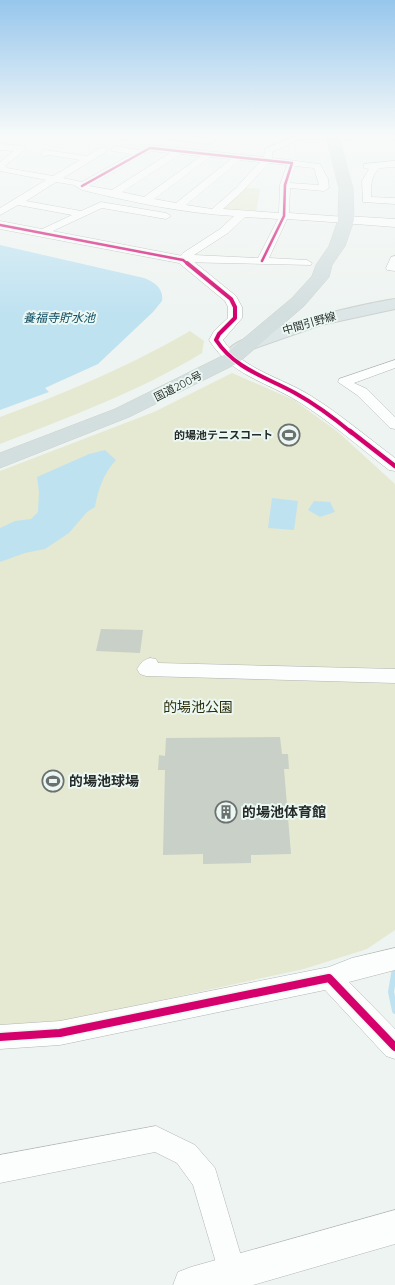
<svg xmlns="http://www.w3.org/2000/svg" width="395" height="1285" viewBox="0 0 395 1285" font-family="Quicksand,'Noto Sans JP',sans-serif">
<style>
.green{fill:#e5e9d1}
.water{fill:#bfe2f1}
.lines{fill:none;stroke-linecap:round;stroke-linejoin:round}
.stream{stroke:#bfe2f1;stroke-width:6}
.building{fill:#c8d0c8}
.minor-casing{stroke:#b2b6b4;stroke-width:1}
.tertiary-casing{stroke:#b2b6b4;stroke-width:1}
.primary-casing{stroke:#cdd1cf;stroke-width:2}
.trunk-casing{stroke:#cdd1cf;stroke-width:1}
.minor{fill:#fcfdfd;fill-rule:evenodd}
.tertiary{fill:#fcfdfd;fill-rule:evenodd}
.primary{fill:#dde6e6;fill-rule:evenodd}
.trunk{fill:#d3dede;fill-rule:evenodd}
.cycleway-far3-casing{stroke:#ebf7f2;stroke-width:4.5}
.cycleway-far2-casing{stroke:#ebf7f2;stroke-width:5.5}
.cycleway-far1-casing{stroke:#ebf7f2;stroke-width:7}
.cycleway-casing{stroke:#ebf7f2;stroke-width:11}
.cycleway-far3{stroke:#d6006c;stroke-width:2.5}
.cycleway-far2{stroke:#d6006c;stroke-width:4}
.cycleway-far1{stroke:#d6006c;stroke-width:4.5}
.cycleway{stroke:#d6006c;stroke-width:8}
.labels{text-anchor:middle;stroke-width:4;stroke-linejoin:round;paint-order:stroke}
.far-street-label{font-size:11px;fill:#262b29;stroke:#ebf7f2}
.far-poi-label{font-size:11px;font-weight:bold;fill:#262b29;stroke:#ebf7f2;text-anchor:end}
.far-water-label{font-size:12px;font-style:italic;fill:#0f4e64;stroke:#ebf7f2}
.park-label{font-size:14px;fill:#2e2e0b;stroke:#ebf7f2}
.poi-label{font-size:14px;font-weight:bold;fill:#262b29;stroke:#ebf7f2;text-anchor:start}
</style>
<rect width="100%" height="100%" fill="#eef4f1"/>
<path class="green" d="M246,188L260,189L256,212L224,209Z
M190,331L204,341L202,353C138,392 69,417 0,444V417C63,394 132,365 190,331Z
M232,373L294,400L338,432L395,484V930L367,949L304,969L64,1021L0,1028V471L154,412Z"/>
<path class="water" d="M0,245L144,278C155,282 164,289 162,301L153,312L98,364L45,388L49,392L0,410Z
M105,450L116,460C104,473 98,489 95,507L87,512L69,533L45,549L25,553L0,562V528L15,521L31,519L38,512L39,492L37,477L89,454Z
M272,498L298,501L294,530L268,528Z
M314,501L330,502L335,512L320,517L308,510Z"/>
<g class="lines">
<path class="stream" d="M395,968L391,992L395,1011"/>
</g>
<path class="building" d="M101,629L143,630L140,653L96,651Z
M280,737L282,754H288L289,769H284L291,854L251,855V863L203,864V854L163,855L165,770H158L159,755L165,756L166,738Z"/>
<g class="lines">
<g class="minor-casing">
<path id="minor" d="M74,134H137L123,139L78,136Z
M142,134H165L208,138L210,134H218V139L209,144L146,136Z
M297,135H333L337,137L333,139H301L272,152V158L320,164L328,179L329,188L324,191L290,188L289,213L346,217L351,220L346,223L287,219L269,258L307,260L312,263L311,265L179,262L178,260L183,253L220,229L234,216C182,213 132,202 82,190L74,185L56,182L26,201L81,211L101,202L166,213L171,216L166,219L102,208L42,236L37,233L38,231L72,215L18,205L0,215V208L46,180L0,171V162L14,151L0,150V144L22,146L26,149L5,166L7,168L53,176L80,160L50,155L42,156L41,154L45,150L87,156L100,148H106V152L63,178L82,182L132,154L112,151L111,149L115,146L140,150L150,145L264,157L265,149ZM151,151L170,153L112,190L89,186ZM181,154L201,156L144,197L122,192ZM210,157L231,159L176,203L154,199ZM240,160L260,162L236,188L212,209L186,205ZM269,163L287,165L280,185L279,213L223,209L242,192ZM295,166L314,168L319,185L290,183ZM245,217L278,219L258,258L194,255L228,233Z
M395,161V167L380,168C371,175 371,184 371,195V197L395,198V204L363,202L362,181L369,169L364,168V164Z
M395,256V271L387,270L386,268L391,257Z
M395,360V368L354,383L367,389L395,417V429L390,428L357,395L338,382L339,379Z
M150,658L156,659L158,663L395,669V683L146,676L140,674L137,669C141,663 143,660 150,658Z
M395,948V970L349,982L395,1029V1059L386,1056L325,990L60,1045L0,1049V1025L60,1021L329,967L352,958Z
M156,1126L195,1145L215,1168L246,1273L242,1283L238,1285L222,1283L193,1185L177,1163L155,1152L0,1183V1155Z"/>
</g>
<g class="tertiary-casing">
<path id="tertiary" d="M333,134H395V138L329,139V135Z
M346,216L395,219V227L342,223L340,220L342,217Z
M0,221L188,257L236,296L242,307V318L223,340C243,370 281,377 311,396C340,414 367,437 395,458V471L389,470C359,447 331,422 299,402C265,381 232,376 209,340L214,331L228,318V307L225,301L179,263L0,229Z
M395,1210V1244L253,1285H173L178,1272L191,1267Z"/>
</g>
<g class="primary-casing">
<path id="primary" d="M395,299V309L321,325L238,354L232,353L229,349C242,331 368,303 395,299Z"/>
</g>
<g class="trunk-casing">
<path id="trunk" d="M326,134H338L353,189L354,220L345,246L332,265L329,277L304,306L238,363L129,417L0,468V453L115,409L224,355L292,298L312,276L316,265L329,246L338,220L339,189Z"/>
</g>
<use href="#minor" class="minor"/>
<use href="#tertiary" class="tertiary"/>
<use href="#primary" class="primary"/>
<use href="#trunk" class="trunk"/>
<g class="cycleway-far3-casing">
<path id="cycleway-far3" d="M82,186L150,148L292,163L285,185L284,216L262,261
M0,225L183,260L189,265"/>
</g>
<g class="cycleway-far2-casing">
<path id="cycleway-far2" d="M187,263L231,299L235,307V318L219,334L216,340C235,369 266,377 295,393C315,404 334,418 352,433"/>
</g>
<g class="cycleway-far1-casing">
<path id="cycleway-far1" d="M350,431L395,466"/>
</g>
<g class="cycleway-casing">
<path id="cycleway" d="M0,1037L60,1033L329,978L395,1047"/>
</g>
<use href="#cycleway-far3" class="cycleway-far3"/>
<use href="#cycleway-far2" class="cycleway-far2"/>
<use href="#cycleway-far1" class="cycleway-far1"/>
<use href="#cycleway" class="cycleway"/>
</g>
<linearGradient id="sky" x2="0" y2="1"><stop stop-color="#97c6ec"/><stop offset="0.43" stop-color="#f7faf9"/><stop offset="1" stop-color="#f7faf9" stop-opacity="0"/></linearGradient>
<rect width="395" height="314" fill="url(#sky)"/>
<defs>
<g id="stadium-ring" transform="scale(1.125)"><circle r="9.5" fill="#ebf7f2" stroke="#6c716f" stroke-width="1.5"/><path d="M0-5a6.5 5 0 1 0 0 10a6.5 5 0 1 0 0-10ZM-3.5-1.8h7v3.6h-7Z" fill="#6c716f"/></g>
<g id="building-ring" transform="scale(1.125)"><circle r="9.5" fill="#ebf7f2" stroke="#6c716f" stroke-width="1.5"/><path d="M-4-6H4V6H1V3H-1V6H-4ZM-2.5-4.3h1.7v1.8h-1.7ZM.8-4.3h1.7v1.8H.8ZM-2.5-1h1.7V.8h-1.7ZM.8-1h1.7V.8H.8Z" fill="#6c716f"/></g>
</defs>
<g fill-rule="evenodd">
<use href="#stadium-ring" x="289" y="435"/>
<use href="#stadium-ring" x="53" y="781"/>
<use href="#building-ring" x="226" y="812"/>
</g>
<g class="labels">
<g class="far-street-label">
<text transform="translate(309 323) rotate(-16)" y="4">中間引野線</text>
<text transform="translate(178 386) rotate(-27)" y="4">国道200号</text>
</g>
<g class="far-poi-label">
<text x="273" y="439">的場池テニスコート</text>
</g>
<g class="far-water-label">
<text x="59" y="322">養福寺貯水池</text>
</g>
<g class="park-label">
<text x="198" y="712">的場池公園</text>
</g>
<g class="poi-label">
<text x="69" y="786">的場池球場</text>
<text x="242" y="817">的場池体育館</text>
</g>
</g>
</svg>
